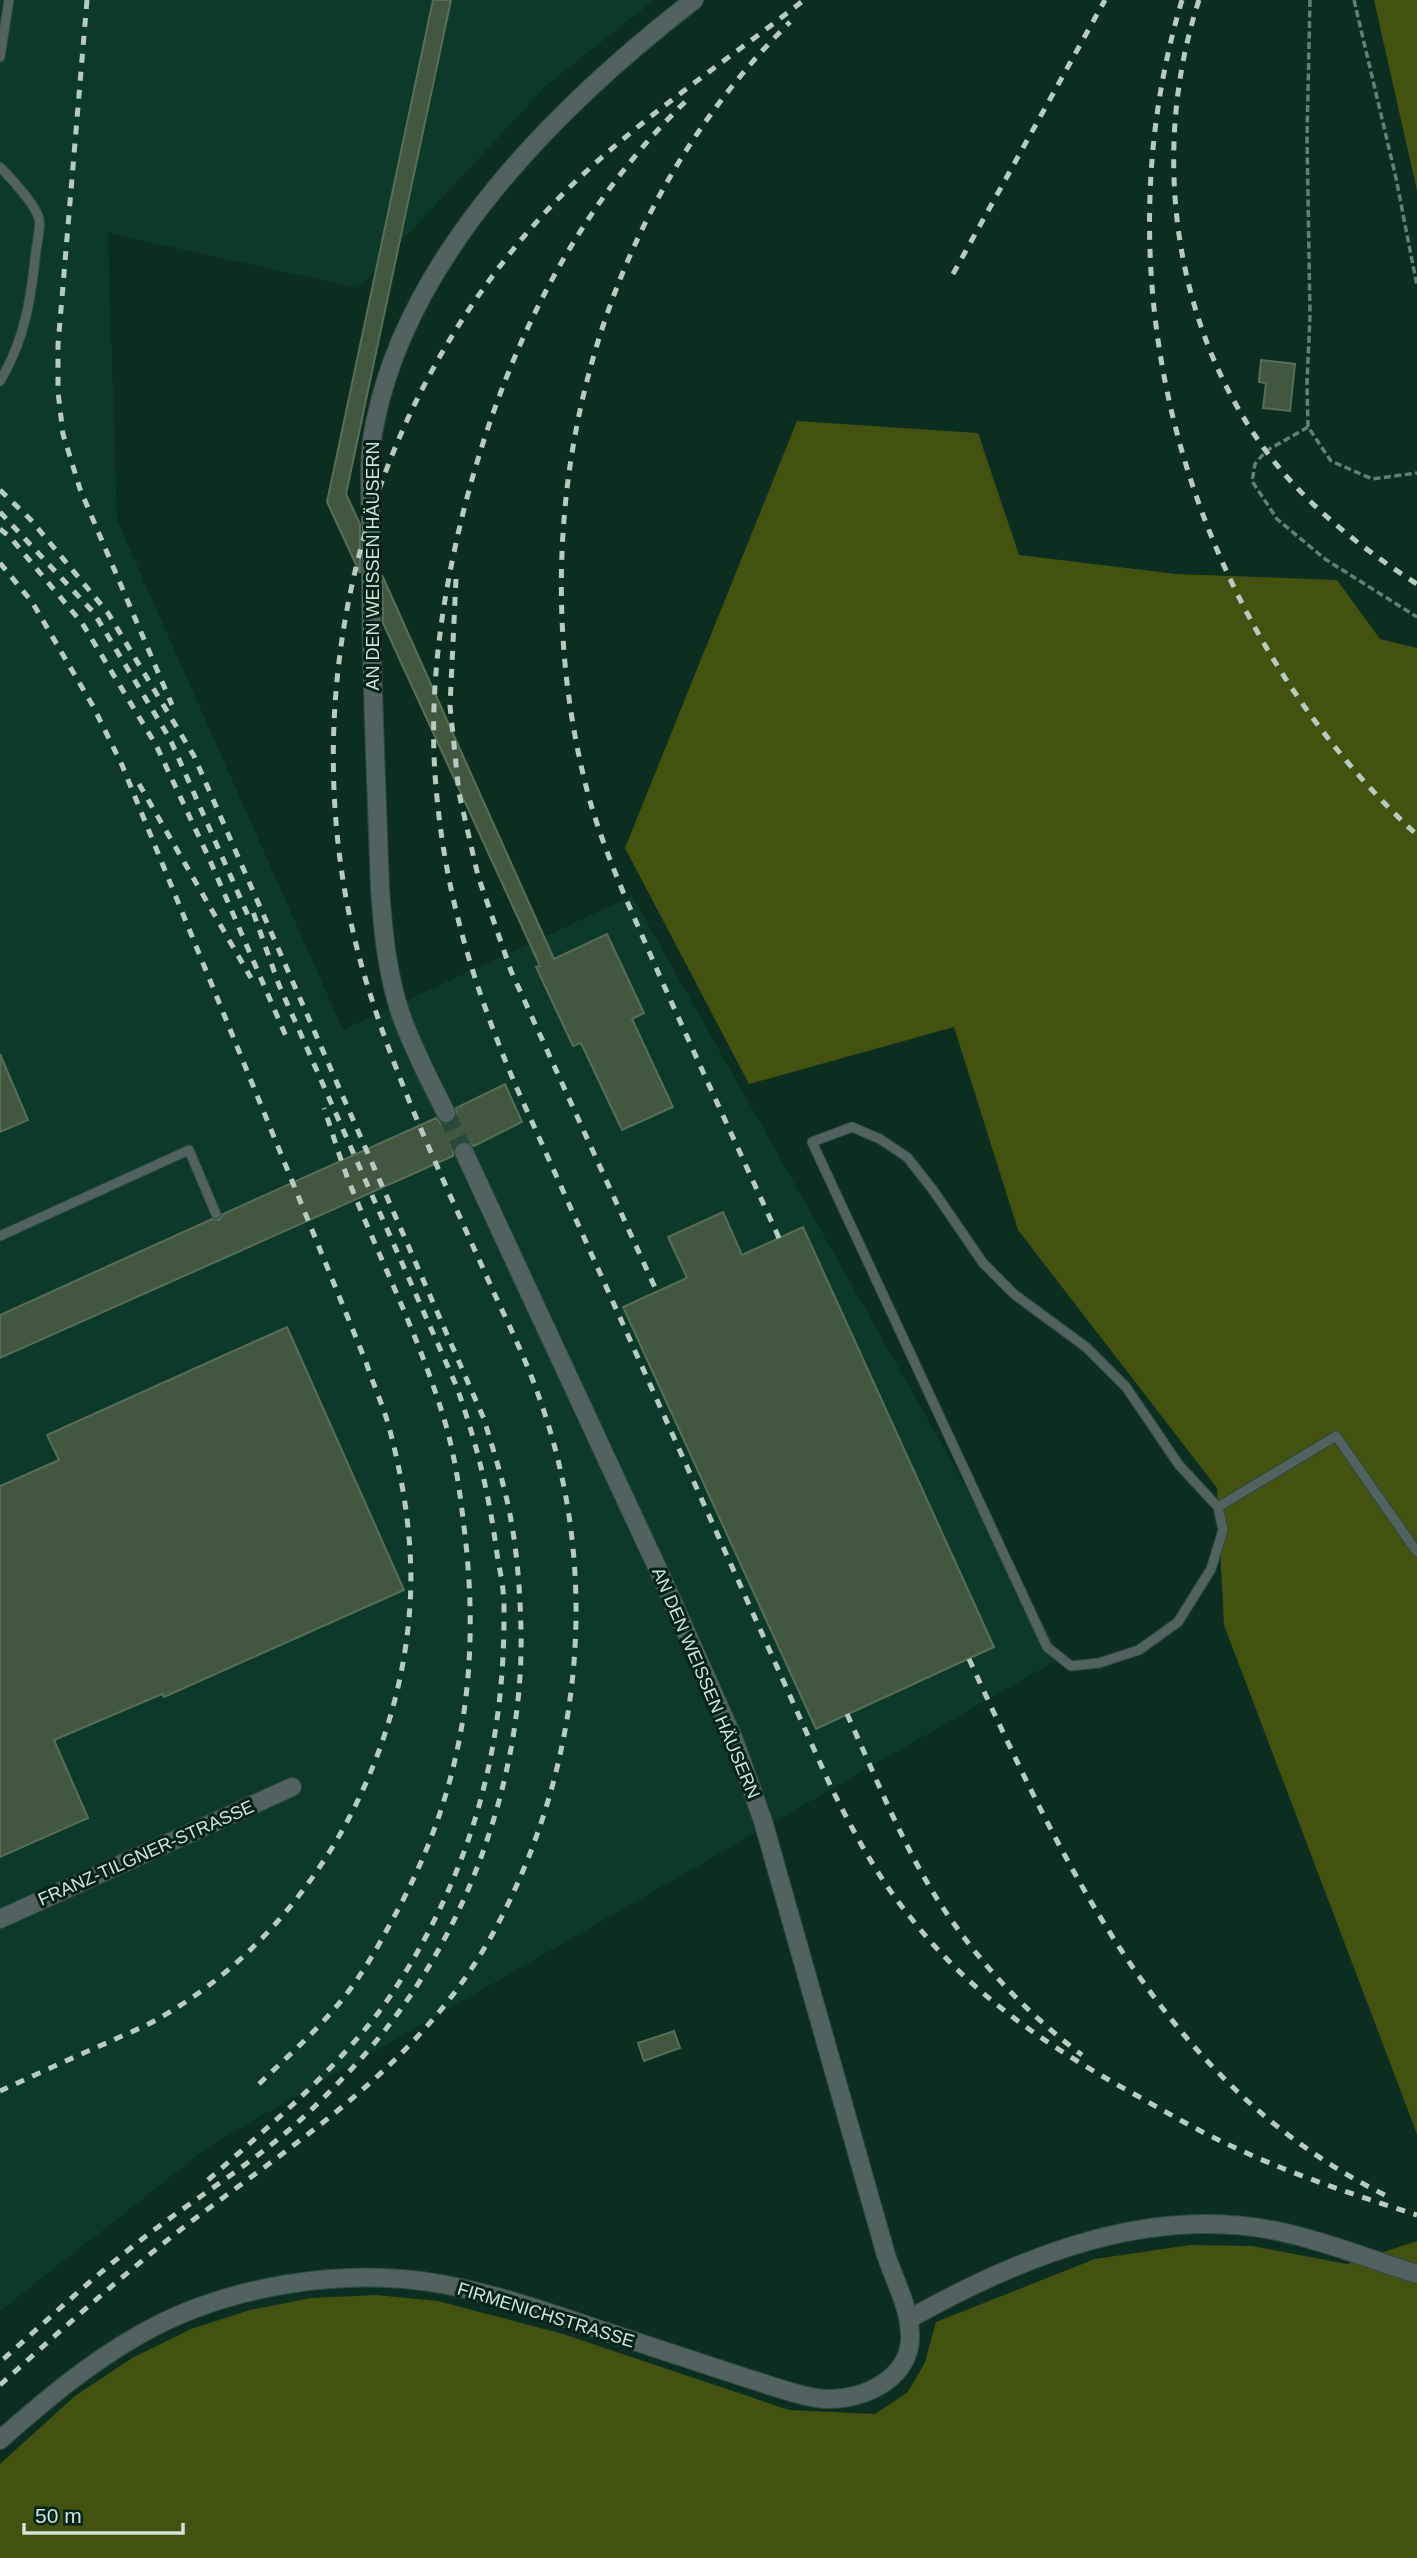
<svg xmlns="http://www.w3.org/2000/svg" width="1417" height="2558" viewBox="0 0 1417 2558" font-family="Helvetica,sans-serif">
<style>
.built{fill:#0d392a}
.green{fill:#445210}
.building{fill:#425740;stroke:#586e56;stroke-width:2}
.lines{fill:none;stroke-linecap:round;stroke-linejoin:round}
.tertiary-tunnel{stroke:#2a493d;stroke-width:18;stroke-dasharray:18 9;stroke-linecap:butt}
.service-casing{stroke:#2c4b3f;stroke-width:11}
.minor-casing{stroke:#2c4b3f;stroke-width:20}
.tertiary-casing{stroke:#2c4b3f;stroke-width:20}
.path{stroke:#647f73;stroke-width:3.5;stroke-dasharray:7 3.5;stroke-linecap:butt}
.service{stroke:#526260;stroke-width:9}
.minor{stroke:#526260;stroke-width:18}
.tertiary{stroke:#526260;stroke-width:18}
.rail{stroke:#b7cbc1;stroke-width:5;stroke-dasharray:9 9;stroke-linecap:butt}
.labels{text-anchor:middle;stroke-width:6;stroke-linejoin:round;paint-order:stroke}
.street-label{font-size:18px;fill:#d1e3da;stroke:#022418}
</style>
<rect width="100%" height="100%" fill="#0c2e21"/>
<path class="built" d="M0,0H654L546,86L358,288L108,233L117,520L343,1030L632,896L1062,1657L211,2145L0,2311Z"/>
<path class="green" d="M1374,0H1417V191Z
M797,421L978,433L1019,555L1176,574L1337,580L1380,639L1417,648V2134L1224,1625L1217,1488L1018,1230L954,1027L749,1084L625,848Z
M1417,2241V2558H0V2464L75,2396L132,2358L191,2329L250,2310L311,2298L376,2295L438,2301L563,2334L789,2410L875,2414L908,2392L925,2362L936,2322L1095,2259L1190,2245L1252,2246L1347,2264Z"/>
<path class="building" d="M433,0H451L346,494L360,524V573L327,502Z
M1261,360L1295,364L1290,411L1263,408L1266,383L1259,382Z
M382,575L554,959L607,934L644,1013L632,1019L673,1107L622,1130L581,1043L573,1046L536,967L540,966L383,623Z
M0,1054L28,1120L0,1132Z
M505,1084L522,1122L474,1146L466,1141H460L454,1146L453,1156L0,1358V1315L212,1219L219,1220L223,1214L436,1118L440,1123H450L456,1119V1108Z
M723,1212L742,1255L803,1227L994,1647L816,1729L623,1307L687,1278L668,1237Z
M287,1327L404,1590L164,1697L162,1694L54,1740L88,1818L0,1857V1486L59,1460L47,1435Z
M674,2031L680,2048L644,2061L638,2043Z"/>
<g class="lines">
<path class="tertiary-tunnel" d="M446,1113L464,1152"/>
<g class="service-casing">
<path id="service" d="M0,57L9,0
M0,167C10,177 36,205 39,219C41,227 37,242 36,251C31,298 25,340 0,381
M852,1127L880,1139L907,1157L933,1190L983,1263L1015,1295L1086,1347L1126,1387L1179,1465L1218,1507L1223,1530L1211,1569L1178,1622L1139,1650L1099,1663L1071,1666L1047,1647L812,1142Z
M0,1236L189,1150L216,1214
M1218,1507L1336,1436L1417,1552"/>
</g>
<g class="minor-casing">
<path id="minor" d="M0,1919L292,1787
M909,2319C1023,2255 1156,2201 1290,2234C1333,2244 1375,2261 1417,2274"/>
</g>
<g class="tertiary-casing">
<path id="tertiary" d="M446,1113C430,1081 413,1049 401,1015C387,974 383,931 380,889C376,770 370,652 371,534C371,497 367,459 375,423C409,252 561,103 694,0
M0,2440C44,2401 88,2364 139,2335C225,2285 344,2267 441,2284C497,2294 550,2313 604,2331C664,2351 724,2371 784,2390C798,2394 812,2399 827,2399C865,2400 913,2377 910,2333C909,2307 894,2279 886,2255L763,1821L734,1740L662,1578L464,1152"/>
</g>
<path class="path" d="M1310,0L1307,137L1310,315L1307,383L1308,427L1331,461L1372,479L1417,473
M1354,0L1396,178L1417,286
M1308,427L1266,451L1255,464L1252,481L1277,519L1325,559L1417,617"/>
<use href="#service" class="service"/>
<use href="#minor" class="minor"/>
<use href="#tertiary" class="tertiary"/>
<path class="rail" d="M87,0L58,345V392L63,434L80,489L172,705
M1182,0C1093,296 1192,627 1417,835
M1199,0C1150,149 1172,324 1266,451C1306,505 1361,548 1417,584
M685,102C570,214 502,359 463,513C440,607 427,701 437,798C447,901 475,989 515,1084L831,1787C854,1833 878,1878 911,1918C971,1995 1050,2048 1134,2094C1164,2111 1193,2128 1223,2142C1284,2172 1352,2194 1417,2215
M953,274L1105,0
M0,490L31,520L108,613L194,756L484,1419C491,1443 499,1467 505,1492C516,1536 520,1584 521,1630C524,1767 473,1917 389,2025C366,2055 339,2083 311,2110C255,2164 187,2202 127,2251C83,2286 42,2325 0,2362
M0,512L94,613L170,739L250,920
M0,529L10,537L82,623L156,745L208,856L288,1041
M0,563L32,602L93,706L122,765L366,1362C373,1384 383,1405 389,1427C404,1483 414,1547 410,1605C400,1768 306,1933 163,2016C147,2026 128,2033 111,2041C74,2057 37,2074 0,2091
M456,579L450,706L459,793L478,876L511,971L657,1292
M139,784L251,978
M779,1238C739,1150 698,1062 658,972C633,914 605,856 588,794C517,523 589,220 790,22
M969,1659C1067,1871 1168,2091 1391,2198
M847,1714C874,1773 898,1834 931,1889C970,1953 1022,2010 1082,2055
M259,2084C288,2056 319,2029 345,1996C362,1974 377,1949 390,1924C462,1797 482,1671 464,1527C460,1492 455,1456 445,1422C420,1338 380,1260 348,1179C339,1156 332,1131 324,1108
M208,2180C267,2128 326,2079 375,2017C393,1994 409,1967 423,1942C481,1835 505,1729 504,1607C504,1589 500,1571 497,1554C489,1493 477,1444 456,1385L279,985L252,909
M0,2385C60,2331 120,2277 184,2227C298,2140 420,2065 492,1935C582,1771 603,1574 539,1397C527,1362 510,1327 494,1293C452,1198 405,1102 373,1003C283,733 349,429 541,217C617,133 715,70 804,0"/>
</g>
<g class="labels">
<g class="street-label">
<text transform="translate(373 566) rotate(-90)" y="6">AN DEN WEISSEN HÄUSERN</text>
<text transform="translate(706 1683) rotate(67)" y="6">AN DEN WEISSEN HÄUSERN</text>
<text transform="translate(146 1853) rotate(-24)" y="6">FRANZ-TILGNER-STRASSE</text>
<text transform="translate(546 2315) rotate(17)" y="6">FIRMENICHSTRASSE</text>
</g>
</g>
<path d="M24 2523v10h159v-10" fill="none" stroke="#d1e3da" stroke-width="3.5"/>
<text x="35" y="2523" font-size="21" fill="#d1e3da" stroke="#022418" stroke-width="5" paint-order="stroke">50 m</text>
</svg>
